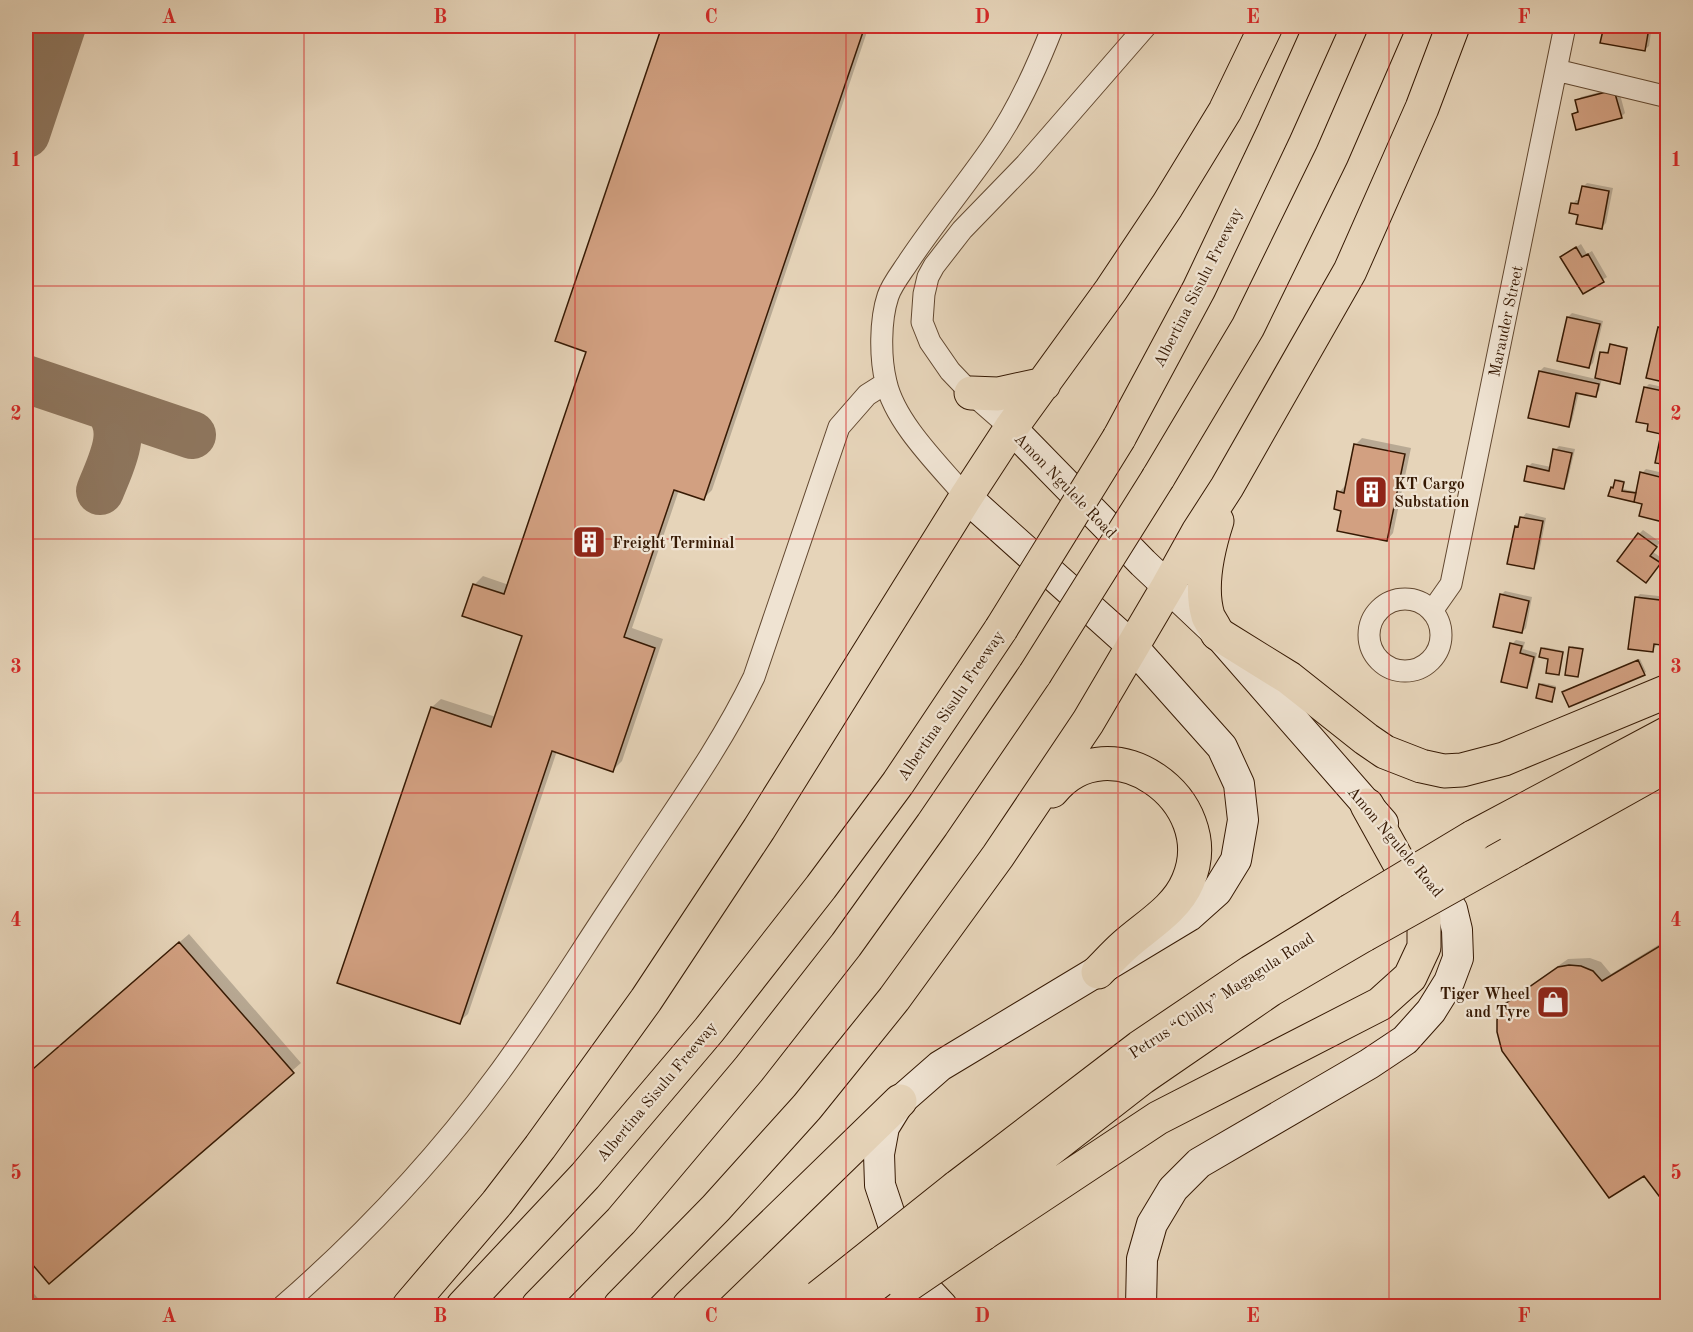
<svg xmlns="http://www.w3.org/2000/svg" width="1693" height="1332" viewBox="0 0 1693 1332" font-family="'Old Standard TT',serif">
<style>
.shadow{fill:#0003}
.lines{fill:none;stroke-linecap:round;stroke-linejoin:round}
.taxiway{stroke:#8e765e;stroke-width:48}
.building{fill:#d2a081;stroke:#361903;stroke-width:1.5}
.street-casing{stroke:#624830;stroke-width:23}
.secondary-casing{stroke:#361903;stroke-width:32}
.primary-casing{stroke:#361903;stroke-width:35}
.highway-casing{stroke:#361903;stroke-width:35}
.street{stroke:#efe3d2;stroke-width:21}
.secondary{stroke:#efe3d2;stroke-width:30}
.primary{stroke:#e6d4b9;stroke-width:33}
.highway{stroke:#e6d4b9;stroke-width:33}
.primary-bridge-casing{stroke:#361903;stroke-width:35;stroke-linecap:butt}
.highway-bridge-casing{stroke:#361903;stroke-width:35;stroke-linecap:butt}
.primary-bridge{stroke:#e6d4b9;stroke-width:33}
.highway-bridge{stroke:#e6d4b9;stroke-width:33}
.grid{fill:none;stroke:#d62828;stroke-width:1.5;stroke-opacity:0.55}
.labels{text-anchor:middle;stroke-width:4.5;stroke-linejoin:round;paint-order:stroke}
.street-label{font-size:16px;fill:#361903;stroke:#efe3d2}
.poi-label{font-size:16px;font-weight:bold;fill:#361903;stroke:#efe3d2;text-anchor:start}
.neatline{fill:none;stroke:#d62828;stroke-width:2}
.grid-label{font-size:20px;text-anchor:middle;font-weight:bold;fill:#d62828}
</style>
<rect width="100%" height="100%" fill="#e6d4b9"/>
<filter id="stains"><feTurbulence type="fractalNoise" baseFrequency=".00333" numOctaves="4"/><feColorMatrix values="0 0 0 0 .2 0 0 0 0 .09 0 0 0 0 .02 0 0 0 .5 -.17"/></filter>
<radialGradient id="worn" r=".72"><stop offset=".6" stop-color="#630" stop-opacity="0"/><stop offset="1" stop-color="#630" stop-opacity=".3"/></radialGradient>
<path class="shadow" d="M663,26H869L712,490L703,499L679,490L632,628L663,639L622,761L613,770L557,751L468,1014L459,1022L432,707L441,699L496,717L523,635L474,585L483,576L509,585L588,351L557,340Z
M1605,26H1652L1649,46L1645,49L1602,42Z
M1618,87L1625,113L1621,117L1573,114L1579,110L1577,101L1581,97Z
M1587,183L1613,188L1606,223L1602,227L1579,214L1573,204L1576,200H1580L1583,187Z
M1581,244L1587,254L1592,251L1607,277L1583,292L1562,257Z
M1572,313L1603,321L1593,363L1589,367L1568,317Z
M1664,324L1668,325V382L1660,328Z
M1613,344L1628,347L1621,381L1619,382L1602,378L1599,391L1595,395L1579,392L1572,421L1568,425L1540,371L1544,367L1596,379L1602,352L1603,351L1610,352Z
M1649,384L1668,388V464L1663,432L1645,388Z
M1362,438L1411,448L1393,533L1387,540L1343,510L1339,492L1345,486H1347L1355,445Z
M1559,446L1575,449L1567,483L1563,487L1528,467L1532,463L1551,467L1555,450Z
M1646,469L1668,474V511L1666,516L1662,520L1644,503L1612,488L1618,479L1625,481L1623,489L1637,492L1642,473Z
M1526,513L1546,518L1537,563L1533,567L1516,527Z
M1643,530L1660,542L1653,552L1663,559L1650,577L1639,534Z
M1505,591L1532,597L1526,628L1522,632L1501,595Z
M1640,594L1668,597V637L1665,636L1660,643H1657L1656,646L1652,650L1636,598Z
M1516,640L1525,642L1523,649L1537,653L1530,682L1526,686L1512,644Z
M1572,646L1583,648L1579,674L1578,675L1571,648Z
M1544,647L1564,651L1559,673L1550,658L1542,649Z
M1640,659L1646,672L1644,673L1570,705L1565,691Z
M1542,683L1556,686L1552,700L1540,685Z
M189,934L301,1063L49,1282L26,1254V1075Z
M1668,939V1205L1644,1174L1503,1007L1512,998L1568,959L1590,958L1601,962L1611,974Z
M26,1285L45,1306H26Z"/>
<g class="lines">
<path class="taxiway" d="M26,134L62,26
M26,379L192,435
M100,491C110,465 130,430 107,407"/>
</g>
<path class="building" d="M662,26H865L704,500L674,490L624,637L655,648L613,772L552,751L460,1024L337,983L431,707L491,727L522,636L462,616L473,584L504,594L586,352L555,341Z
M1604,26H1642L1649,28L1645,51L1600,43Z
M1614,90L1622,118L1576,130L1572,114L1578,112L1575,100Z
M1582,186L1609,191L1602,229L1576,224L1578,215L1569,213L1571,203L1578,204Z
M1576,247L1582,257L1588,254L1604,282L1583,294L1560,257Z
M1567,317L1600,324L1589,368L1557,361Z
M1658,327L1668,329V383L1646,378Z
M1610,344L1627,348L1620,384L1595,378L1600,352L1608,353Z
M1539,371L1599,384L1596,397L1576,393L1569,427L1528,418Z
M1644,387L1668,392V465L1655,463L1661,434L1647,431L1648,424L1636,422Z
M1354,444L1405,454L1387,541L1337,531L1341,511L1334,509L1337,491L1344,493Z
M1553,449L1572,453L1564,489L1524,481L1527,466L1549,471Z
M1640,472L1668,479V510H1666L1663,522L1639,516L1642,504L1634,502Z
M1615,480L1624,482L1622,491L1636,493L1634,502L1608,496L1611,487L1613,488Z
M1520,517L1543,521L1534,569L1507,564L1515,526L1518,527Z
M1638,533L1657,547L1650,556L1661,563L1646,583L1617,561Z
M1500,594L1529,601L1522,633L1493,627Z
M1635,597L1668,601L1666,624H1668V638H1662L1661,645L1654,644L1653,652L1628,649Z
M1510,643L1522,646L1520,653L1534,657L1527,688L1501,682Z
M1569,647L1583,649L1578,677L1565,675Z
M1541,648L1563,652L1559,675L1546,673L1548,659L1539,657Z
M1638,660L1645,675L1569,707L1562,692Z
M1539,684L1555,688L1552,702L1536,698Z
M1668,941V1208L1644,1176L1609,1198L1502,1051L1497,1032V1020L1502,1006L1558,967L1569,965L1581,966L1593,971L1602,981Z
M179,942L294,1073L49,1284L26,1257V1075Z"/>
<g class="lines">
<g class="street-casing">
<path id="street" d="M1556,70L1668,97
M1011,428L971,393L950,371L930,342L922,322L924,294L928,277L934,266L962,230L1026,164L1146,26
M966,497C939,465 895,423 886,382C880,358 880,320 888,296C892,284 902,272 909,261C935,222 965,186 992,147C1018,110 1037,67 1053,26
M1369 635a36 36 0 1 1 72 0a36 36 0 1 1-72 0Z
M1432,611L1451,584L1565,26
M283,1306C362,1237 434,1161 496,1077C542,1015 582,949 625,885C669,817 719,750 754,677L839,427L867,395L886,383"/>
</g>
<g class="secondary-casing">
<path id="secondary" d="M1011,428L1143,563L1217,633L1383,823
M942,1306L925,1288L895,1230L880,1185L879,1154L884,1127L900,1101L940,1066L1189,916L1217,891L1236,860L1243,820L1239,784L1222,747L1132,646L966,497
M1141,1306L1142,1259L1152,1224L1173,1189L1199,1163L1369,1064L1405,1040L1431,1011L1449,982L1458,958L1457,930L1452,909L1425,873"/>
</g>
<g class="primary-casing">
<path id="primary" d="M1218,634L1289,678L1366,739L1385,752L1421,766L1444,771L1462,770L1504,759L1668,691
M1473,837L1668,733
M1509,854L1668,765
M957,1187L1140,1047L1251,972L1350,911
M972,1210L1142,1078L1270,990L1364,935
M983,1234L1158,1118L1380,1004L1410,977L1424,947V918L1413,888L1367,805
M689,1306L900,1101"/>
</g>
<g class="highway-casing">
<path id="highway" d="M971,393L998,394L1044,384
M1119,438L1199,289L1274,131L1321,26
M1158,478L1248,327L1332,155L1388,26
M1217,521C1208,549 1199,586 1208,616C1210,621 1215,627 1217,633
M1052,791C1109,720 1223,800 1188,881C1176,910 1146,926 1124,946C1115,954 1107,963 1098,972
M409,1306L497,1203L540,1147L646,1000L759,829L966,497L1011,428L1111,290L1167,206L1225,111L1266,26
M463,1306L585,1176L709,1030L821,887L898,783L1001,629
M538,1306L621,1221L749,1069L846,945L932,825L1035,674
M620,1306L716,1208L807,1107L894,999L998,856L1088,722L1168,586L1198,532L1227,487L1350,271L1422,108L1453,26"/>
</g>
<use href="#street" class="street"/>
<use href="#secondary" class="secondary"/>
<use href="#primary" class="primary"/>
<use href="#highway" class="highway"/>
<g class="primary-bridge-casing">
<path id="primary-bridge" d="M1350,911L1473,837
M1364,935L1509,854
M905,1287L983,1234
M819,1297L957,1187
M847,1306L972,1210"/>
</g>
<g class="highway-bridge-casing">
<path id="highway-bridge" d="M1001,629L1119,438
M1035,674L1158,478"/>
</g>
<use href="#primary-bridge" class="primary-bridge"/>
<use href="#highway-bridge" class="highway-bridge"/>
</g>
<path class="grid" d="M304,26V1306M575,26V1306M846,26V1306M1118,26V1306M1389,26V1306M26,286H1668M26,539H1668M26,793H1668M26,1046H1668"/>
<defs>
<g id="building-square" transform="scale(1.725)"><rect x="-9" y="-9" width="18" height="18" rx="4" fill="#8f2418" stroke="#efe3d2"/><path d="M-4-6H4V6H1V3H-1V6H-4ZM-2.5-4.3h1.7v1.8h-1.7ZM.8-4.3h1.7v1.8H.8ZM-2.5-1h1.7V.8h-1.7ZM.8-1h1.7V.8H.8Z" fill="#fff"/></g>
<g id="shop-square" transform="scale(1.725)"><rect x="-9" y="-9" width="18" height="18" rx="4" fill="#8f2418" stroke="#efe3d2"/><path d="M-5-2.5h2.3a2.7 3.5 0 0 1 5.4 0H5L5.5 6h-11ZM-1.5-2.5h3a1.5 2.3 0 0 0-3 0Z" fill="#fff"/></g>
</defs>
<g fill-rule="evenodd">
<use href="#building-square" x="1371" y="492"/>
<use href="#building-square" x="589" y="542"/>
<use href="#shop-square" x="1553" y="1002"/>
</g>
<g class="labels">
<g class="street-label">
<text transform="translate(1197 287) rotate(-63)" y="6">Albertina Sisulu Freeway</text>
<text transform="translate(1505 321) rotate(-78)" y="6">Marauder Street</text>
<text transform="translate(1066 485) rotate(46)" y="6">Amon Ngulele Road</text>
<text transform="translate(950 705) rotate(-56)" y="6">Albertina Sisulu Freeway</text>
<text transform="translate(1396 841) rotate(50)" y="6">Amon Ngulele Road</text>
<text transform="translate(1221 995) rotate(-33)" y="6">Petrus “Chilly” Magagula Road</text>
<text transform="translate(656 1091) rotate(-50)" y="6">Albertina Sisulu Freeway</text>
</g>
<g class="poi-label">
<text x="1394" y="489">KT Cargo<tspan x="1394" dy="18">Substation</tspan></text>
<text x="612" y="548">Freight Terminal</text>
<text x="1530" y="999" text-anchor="end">Tiger Wheel<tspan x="1530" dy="18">and Tyre</tspan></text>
</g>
</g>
<rect width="1693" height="1332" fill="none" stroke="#e6d4b9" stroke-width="66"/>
<rect x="33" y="33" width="1627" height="1266" class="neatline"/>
<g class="grid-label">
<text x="169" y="23">A</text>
<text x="440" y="23">B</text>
<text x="711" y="23">C</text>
<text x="982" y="23">D</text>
<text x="1253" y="23">E</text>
<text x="1524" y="23">F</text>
<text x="16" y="166">1</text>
<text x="1676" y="166">1</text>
<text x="16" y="420">2</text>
<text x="1676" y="420">2</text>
<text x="16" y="673">3</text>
<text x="1676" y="673">3</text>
<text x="16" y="926">4</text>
<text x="1676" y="926">4</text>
<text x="16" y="1179">5</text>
<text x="1676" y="1179">5</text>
<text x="169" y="1322">A</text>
<text x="440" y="1322">B</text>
<text x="711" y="1322">C</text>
<text x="982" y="1322">D</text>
<text x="1253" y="1322">E</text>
<text x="1524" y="1322">F</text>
</g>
<rect width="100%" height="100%" filter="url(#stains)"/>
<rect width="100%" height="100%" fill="url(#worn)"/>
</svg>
